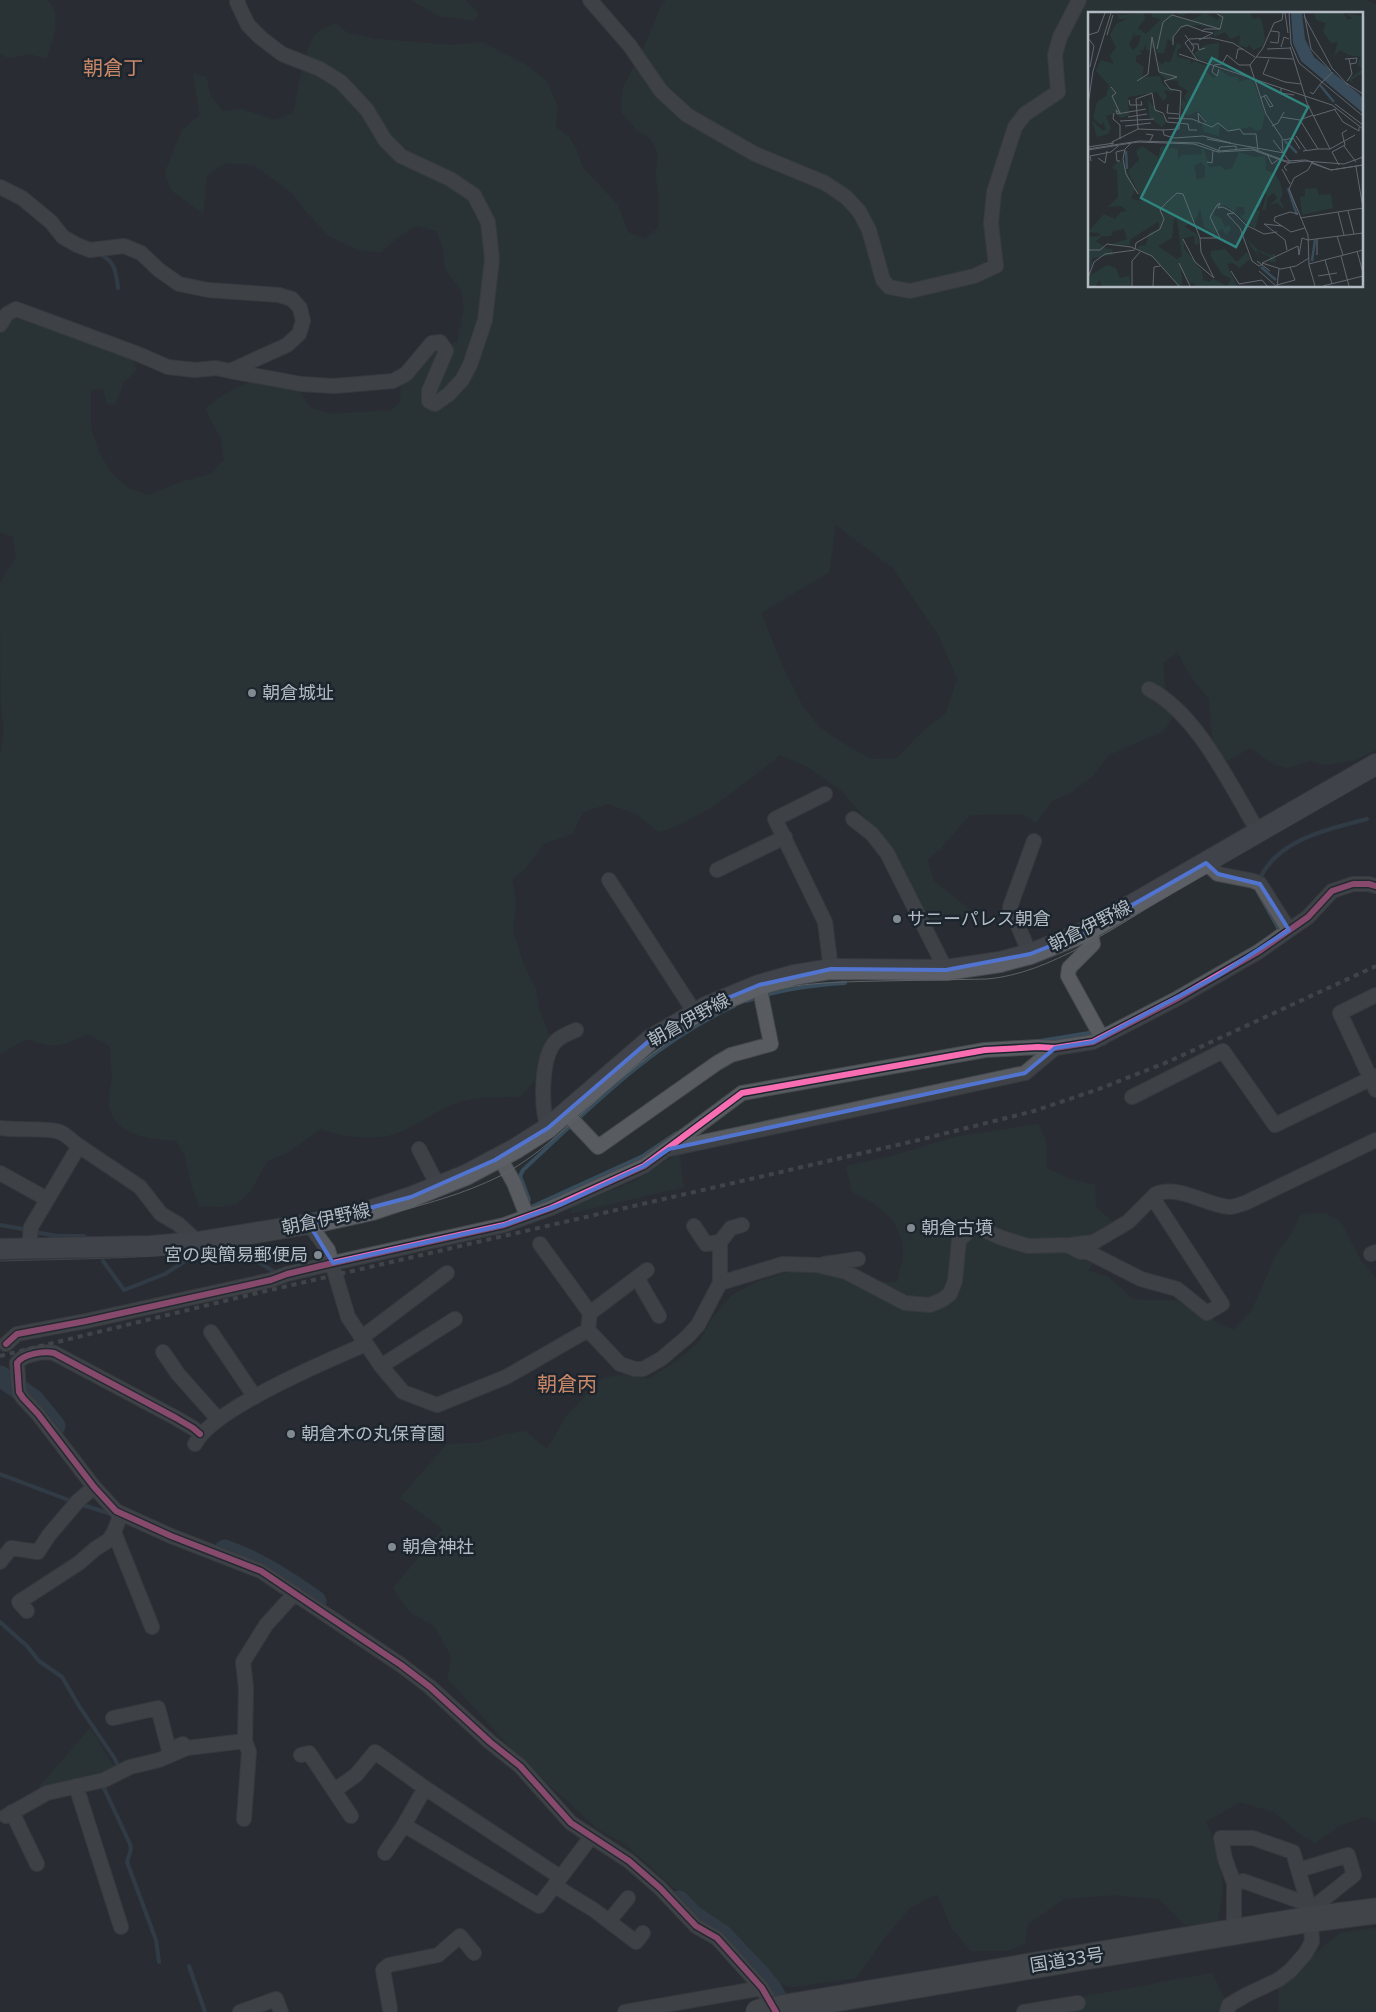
<svg xmlns="http://www.w3.org/2000/svg" width="1376" height="2012" viewBox="0 0 1376 2012" font-family="'Noto Sans','Noto Sans JP',sans-serif">
<style>
.green{fill:#283b3a;fill-rule:evenodd}
.lines{fill:none;stroke-linecap:round;stroke-linejoin:round}
.stream{stroke:#384c5b;stroke-width:4}
.river{stroke:#384c5b;stroke-width:21}
.street-casing{stroke:#464a4e;stroke-width:16}
.secondary-casing{stroke:#464a4e;stroke-width:22}
.highway-casing{stroke:#454a4f;stroke-width:27}
.street{stroke:#585c61;stroke-width:14}
.secondary{stroke:#5c6066;stroke-width:20}
.highway{stroke:#5d5f62;stroke-width:25}
.tram{stroke:#5c6165;stroke-width:1}
.rail{stroke:#5c6165;stroke-width:4;stroke-dasharray:5 5;stroke-linecap:butt}
.highway-bridge-casing{stroke:#454a4f;stroke-width:27;stroke-linecap:butt}
.highway-bridge{stroke:#5d5f62;stroke-width:25}
.cycleway-casing{stroke:#1c252d;stroke-width:9}
.cycleway{stroke:#f96db3;stroke-width:6}
.marked{fill:none;stroke:#5174d1;stroke-width:4;stroke-linejoin:round}
.poi-dot{fill:#828a91;stroke:#1c252d;stroke-width:2}
.labels{text-anchor:middle;stroke-width:5;stroke-linejoin:round;paint-order:stroke}
.poi-label{font-size:18px;fill:#b2bbc4;stroke:#1c252d;text-anchor:start}
.street-label{font-size:18px;fill:#b2bbc4;stroke:#1c252d}
.quarter-label{font-size:20px;fill:#ca8768;stroke:#1c252d}
.inset-river{fill:none;stroke:#384c5b;stroke-width:2.5}
.inset-road{fill:none;stroke:#60666d;stroke-width:1}
.view{fill:#30847f;fill-opacity:0.15;stroke:#30847f;stroke-width:2.5}
.inset-edge{fill:none;stroke:#b2bbc4;stroke-width:2.5}
</style>
<rect width="100%" height="100%" fill="#292e33"/>
<path class="green" d="M0,0H47C63,15 53,41 46,58L30,54L9,58L0,54Z
M411,0H465L479,14L474,21L439,16Z
M666,0H1366L1376,5V750L1355,760L1326,765L1310,761L1288,768L1273,764L1250,748L1227,761L1213,746L1209,699L1195,682L1184,665L1178,652L1163,663L1165,687L1174,715L1164,731L1109,755L1093,776L1073,791L1052,801L1036,823L1022,814L970,815L940,849L927,860L934,881L976,915L938,924H920L881,836L842,791L808,767L780,755C743,783 704,819 659,832L634,813L608,804L583,812L572,834L543,844L525,869L512,879L516,902L513,931L523,963L536,990L539,1009L550,1037L541,1060L535,1080L521,1096C500,1099 477,1095 457,1103C435,1110 413,1129 391,1135C367,1141 343,1136 320,1129L287,1153L267,1161L250,1192L236,1204L219,1207L199,1206L192,1187L185,1155L176,1141C150,1139 111,1136 109,1102C109,1094 111,1086 112,1078C112,1068 110,1057 110,1046L87,1034C60,1047 56,1049 26,1039L0,1054V757L4,728L1,709L0,583L16,557L13,536L0,533V334L10,319L25,314H50L68,325L87,332L129,343L131,356L137,370L123,383L115,405L107,404L103,389L91,390V429L99,452L110,472L129,489L150,495L178,483L210,474L224,460L221,438L210,419L206,408C221,395 249,378 269,379C277,379 285,381 293,382L311,408L330,414L392,410L400,402L401,386L410,372L427,356L443,346L457,342L464,309L461,290L445,269L443,248L437,231L416,226L398,237L381,252L359,250L329,236L308,214L292,193L254,165L225,163L207,176L203,214L171,190L165,172L182,130L200,115L193,74L206,77L211,97L223,111L242,109L275,120L293,113C298,95 304,43 318,32C323,29 329,26 335,23L348,33L375,39L454,45L482,42L526,65L547,81L557,105L556,128L568,136L576,148L583,168L618,205L628,232L645,239L658,228L659,202L656,177L658,153L650,138L638,131L621,112L622,90L648,38L660,8ZM1090,14H1362V286H1090ZM836,525L893,568L939,636L957,679L946,713L921,733L897,758L872,759L847,746L820,728L802,705L781,663L761,613L829,572Z
M1038,1124L1046,1140L1047,1168L1070,1179L1095,1185L1096,1207L1115,1224L1088,1271L1107,1276L1133,1299L1177,1301L1233,1330L1251,1312L1277,1253L1292,1233L1301,1214L1325,1213L1341,1222L1361,1261L1376,1278V1822L1366,1817L1341,1825L1315,1843L1300,1834L1274,1812L1239,1802L1206,1822L1218,1851L1223,1887L1218,1922L1185,1925L1159,1899L1114,1895L1064,1899L1028,1924L1025,1944L1007,1951H971L952,1929L937,1894L910,1908L885,1937L856,1978L793,1987L777,1983L760,1965L722,1932L696,1915L682,1895L625,1844L598,1829L543,1779L512,1749L448,1679L451,1656L435,1627L410,1612L393,1588L443,1529L400,1498L447,1444L478,1443L502,1435L525,1431L547,1449L567,1415L603,1378L627,1374L648,1379L675,1362L699,1342L713,1317L732,1295L757,1282L792,1271L818,1272L863,1282H897C899,1272 904,1258 903,1247C899,1218 877,1203 852,1192L846,1166L892,1156L955,1137Z
M679,1153L684,1187L572,1213L570,1207L635,1181Z
M90,1728L115,1768L36,1791Z
M1376,1928V2012H1279L1278,1985L1340,1933Z
M1212,1973L1222,1993L1228,2012H1024L1028,2007Z"/>
<g class="lines">
<path class="stream" d="M103,256L110,253
M103,256C116,263 116,275 118,288
M1260,878C1279,839 1328,829 1367,819
M1259,894L1279,929L1276,933
M747,1001C779,989 811,985 845,983
M1040,1041L1095,1032
M529,1200L520,1176L523,1170C587,1111 652,1043 734,1006
M529,1208L643,1156L677,1133
M0,1225L23,1229
M35,1232L57,1236H84L86,1239
M103,1261L124,1290L165,1274L185,1261L232,1252L260,1263L276,1273
M0,1474L71,1501
M83,1505L111,1514
M0,1622L27,1646L39,1661L62,1677L79,1706L115,1759L118,1766
M103,1786L130,1844L131,1849L127,1862L156,1940L159,1962
M189,1966L205,2012"/>
<path class="river" d="M0,1376L34,1400L55,1426
M225,1550C260,1563 286,1580 316,1601
M679,1901L692,1915L722,1935L760,1975L772,1990L784,2012"/>
<g class="street-casing">
<path id="street" d="M590,0L630,46L661,91L687,115L755,154L825,183L846,197L859,211L869,230L883,280L889,287L910,291L974,276L996,266L991,223L994,192L1015,127L1025,114L1058,92L1055,55L1060,37L1079,0
M0,187L22,198L51,222L63,237L77,245L90,250L124,246L141,253L159,270L179,284L208,290L279,295L292,299L300,308L303,321L299,334L287,345L230,371L216,368L195,370L168,367L138,354L16,309L7,314L0,325
M230,371L301,384L334,386L393,381L406,374L432,343L440,342L446,351L429,391V401L435,404L449,394L462,380L470,365L485,320L492,259L488,222L474,195L450,179L401,156L385,140L367,110L341,82L320,69L282,54L261,38L248,25L237,2L238,0
M1149,689C1198,714 1231,787 1259,833
M825,794L775,819L825,922L831,969
M853,819L872,834L887,853L946,970
M1206,863L1218,874L1254,881L1260,884L1289,930
M717,870L785,837
M609,880L695,1013
M1087,930L1092,939L1093,944L1069,968L1068,976L1102,1038
M1030,954L1010,907L1034,841
M1376,995L1340,1013L1376,1090
M1132,1097L1223,1051L1275,1125L1376,1076
M566,1113L598,1147L717,1063L731,1055L771,1044L759,985
M0,1128C18,1131 44,1127 60,1132C67,1135 73,1142 79,1146
M548,1128C541,1108 540,1058 556,1041C561,1036 569,1033 576,1030
M419,1149L438,1186
M670,1149L1025,1073L1055,1048
M500,1158L514,1183L527,1216
M0,1173L47,1199
M309,1224L328,1250L348,1317L381,1366L403,1392L437,1405L506,1377L588,1330L620,1364L635,1369H643L661,1359L687,1337L698,1325L720,1283L783,1264L817,1265L846,1272L905,1303L930,1305L942,1300L950,1294L955,1281L959,1240L971,1229L977,1227L1002,1238L1028,1246L1070,1245L1094,1242L1128,1222L1156,1194C1179,1184 1207,1206 1230,1207C1234,1207 1241,1204 1245,1203L1376,1140
M694,1226L706,1244L720,1242
M540,1244L590,1313L588,1330
M1071,1247L1081,1252H1088L1141,1279L1177,1289L1207,1313L1222,1304L1153,1198
M29,1248L31,1227L79,1146L140,1187L161,1214L178,1224L198,1242
M1371,1254L1376,1252
M824,1264L858,1259
M637,1278L659,1316
M720,1283V1242L731,1228L742,1225
M590,1313L647,1270
M211,1332L255,1397
M361,1338L447,1273
M6,1344L17,1334L86,1321L271,1280L287,1274L333,1263L504,1225L551,1208L644,1166L742,1093L985,1050L1038,1047L1055,1048L1093,1042L1178,998L1258,952L1308,917L1332,891L1353,884H1369L1376,886
M163,1352L178,1374L218,1419
M381,1366L455,1319
M200,1434L193,1428L176,1418L54,1353C43,1351 23,1354 17,1363L19,1392L23,1398L38,1414L94,1487L116,1511L171,1536L261,1571L401,1665L430,1687L490,1742L520,1766L571,1823L629,1861L660,1888L696,1926L717,1938L762,1988L776,2012
M195,1444C212,1409 327,1361 366,1344
M114,1532L152,1627
M0,1562L11,1548L38,1552L49,1535L78,1501L94,1487
M27,1611L19,1602L79,1563L95,1549L109,1540L114,1532L121,1514
M113,1718L158,1708L169,1750L183,1744
M301,1755L309,1753L351,1816
M76,1786L121,1927
M335,1790L356,1775L375,1752L425,1788
M12,1812L37,1864
M6,1816L47,1793L104,1780L130,1767L159,1760L187,1748L245,1741
M244,1819L249,1752L245,1741L246,1688L243,1662L266,1625L295,1593
M385,1853L404,1825
M1299,1870L1348,1855L1354,1875L1310,1910
M560,1877L425,1788L404,1825L539,1906L591,1837
M1243,1881L1308,1904
M555,1886L594,1910L636,1942L643,1933
M609,1921L628,1898
M390,2009L383,1970L389,1965L438,1955L460,1936L474,1953
M240,2012L276,1999L281,2012
M625,2012L762,1988
M1024,2012L1078,2003
M1227,2012L1229,2005L1246,1995L1278,1980L1290,1971L1305,1954L1312,1942L1310,1910L1293,1852L1253,1838H1221L1225,1859L1234,1883V1933"/>
</g>
<g class="secondary-casing">
<path id="secondary" d="M0,1249L151,1246L198,1242L309,1224L372,1210L411,1197L466,1175L515,1149L548,1128L650,1040L706,1007L759,985L794,975L831,969L946,970L1000,962L1030,954L1083,933L1376,764"/>
</g>
<g class="highway-casing">
<path id="highway" d="M793,2006L1305,1920L1376,1911"/>
</g>
<use href="#street" class="street"/>
<use href="#secondary" class="secondary"/>
<use href="#highway" class="highway"/>
<path class="tram" d="M0,1261C67,1259 135,1259 202,1252C221,1250 240,1245 260,1242C302,1235 343,1226 384,1215C423,1205 464,1194 500,1176C547,1152 583,1109 624,1076C665,1043 713,1007 765,992C803,982 842,982 881,981C916,980 952,980 987,979C1049,974 1116,926 1169,895C1238,855 1307,815 1376,776"/>
<path class="rail" d="M0,1356L253,1294L919,1140L1034,1111L1099,1089L1170,1061L1376,966"/>
<g class="highway-bridge-casing">
<path id="highway-bridge" d="M758,2012L793,2006"/>
</g>
<use href="#highway-bridge" class="highway-bridge"/>
<g class="cycleway-casing">
<path id="cycleway" d="M6,1344L17,1334L86,1321L271,1280L287,1274L333,1263L504,1225L551,1208L644,1166L742,1093L985,1050L1038,1047L1055,1048L1093,1042L1178,998L1258,952L1308,917L1332,891L1353,884H1369L1376,886
M200,1434L193,1428L176,1418L54,1353C43,1351 23,1354 17,1363L19,1392L23,1398L38,1414L94,1487L116,1511L171,1536L261,1571L401,1665L430,1687L490,1742L520,1766L571,1823L629,1861L660,1888L696,1926L717,1938L762,1988L776,2012"/>
</g>
<use href="#cycleway" class="cycleway"/>
</g>
<path d="M0 0H1376V2012H0ZM1206,863L1218,874L1260,884L1289,930L1219,975L1093,1042L1055,1048L1025,1073L669,1149L644,1166L562,1204L504,1225L333,1263L309,1224L411,1197L495,1160L548,1128L650,1040L706,1007L759,985L831,969L946,970L1030,954L1083,933Z" fill="#292e33" fill-opacity=".55" fill-rule="evenodd"/>
<path class="marked" d="M1206,863L1218,874L1260,884L1289,930L1219,975L1093,1042L1055,1048L1025,1073L669,1149L644,1166L562,1204L504,1225L333,1263L309,1224L411,1197L495,1160L548,1128L650,1040L706,1007L759,985L831,969L946,970L1030,954L1083,933Z"/>
<g class="poi-dot">
<circle cx="252" cy="693" r="5"/>
<circle cx="897" cy="919" r="5"/>
<circle cx="911" cy="1228" r="5"/>
<circle cx="318" cy="1255" r="5"/>
<circle cx="291" cy="1434" r="5"/>
<circle cx="392" cy="1547" r="5"/>
</g>
<g class="labels">
<g class="poi-label">
<text x="262" y="699">朝倉城址</text>
<text x="907" y="925">サニーパレス朝倉</text>
<text x="921" y="1234">朝倉古墳</text>
<text x="308" y="1261" text-anchor="end">宮の奥簡易郵便局</text>
<text x="301" y="1440">朝倉木の丸保育園</text>
<text x="402" y="1553">朝倉神社</text>
</g>
<g class="street-label">
<text transform="translate(1090 926) rotate(-27)" y="6">朝倉伊野線</text>
<text transform="translate(689 1020) rotate(-29)" y="6">朝倉伊野線</text>
<text transform="translate(326 1219) rotate(-12)" y="6">朝倉伊野線</text>
<text transform="translate(1067 1960) rotate(-9)" y="6">国道33号</text>
</g>
<g class="quarter-label">
<text x="113" y="75">朝倉丁</text>
<text x="567" y="1391">朝倉丙</text>
</g>
</g>
<g transform="translate(1088 12)">
<rect width="275" height="275" fill="#292e33"/>
<path d="M29,1L32,3L56,1L57,7L50,16L58,22L73,7L64,5V1H99L95,4L87,1L84,3L103,8L117,1L130,8L132,1H163L164,6L169,7V3L174,9L177,27L175,34L165,38L161,32L159,36L151,33L152,23L142,27L137,20L126,25V19L133,18L111,13L92,16L86,23V31L80,27L76,41H70L67,35L59,39L57,32L56,38H52L54,42L48,44V50L56,55L54,65L72,64L75,73L87,78L84,80L76,78L79,85L75,89L69,80L40,85L41,103L33,106L26,100L24,106V102L18,104L23,116L20,122L9,125L4,109L16,119L18,117L15,110L13,113L5,106L9,90L18,84L21,73L8,59L13,48L26,52L22,44L28,35L22,23L28,12L39,7H31ZM48,17L46,24L53,23L50,34L45,38L41,33ZM226,1H255L260,8L264,6L258,2L275,4V61L263,68L267,72L260,68L274,57L269,52L273,45L260,43L252,38L246,44L250,30L243,31L235,19L238,11L228,8ZM89,31L94,34L89,38V45L102,48L103,52L106,49L119,54L117,59L126,66L132,58L142,65H150L151,70L159,67L165,69L177,102L174,117L169,119L162,115L143,119L132,114L131,124L116,120L114,114L118,108L110,99L99,104L93,94L95,84V88L99,90L96,85L100,79L90,73L91,69L78,68L72,62L70,49L74,53L78,49L82,51ZM131,31L130,52L111,48L106,41L117,33ZM60,88L79,109L74,115L61,105ZM54,134L70,145L73,134L86,136L90,138V148L93,143L114,142L113,137H116L121,155L132,154L137,158L144,156L151,140L166,145L177,144L178,158L188,163L192,170L195,182L192,188L197,198L189,191L182,193L189,186L186,181L179,186L178,197L174,198L179,181L174,184L173,194L167,197L172,199L167,217L152,204L157,202L156,195H149L147,200L136,193L127,198L126,203L133,206L137,215L142,213L143,217L138,223L134,217L126,222L116,215L112,196L108,207L97,215L109,222L111,232L107,233L106,224L96,226V236L114,259L115,268L121,270L125,267L139,274L143,267L134,262L123,245V239L137,237L149,250L159,240L162,247L151,256L145,251L139,252L149,274H109L104,270L102,272L93,256L94,274H91L65,245L49,238L51,234L58,233L61,221L71,217V209L43,227L41,233L25,232L39,227L36,217L25,219L23,224H14L8,229L19,237H24L25,243L4,246V257L2,254L0,225L13,224L11,221L0,220L16,202L27,207L33,200L39,199L33,194L20,195L30,185L29,158L24,156L29,150L34,149L47,178L43,187L54,189L40,159L51,148L48,139ZM113,150L117,155V165L109,168L106,154ZM86,207H89L94,244L89,247L70,234L84,226ZM229,176L231,183L243,182L245,196L214,203L212,185L217,184V177ZM157,225L170,238L182,243L187,242L188,250H182V245L168,238L173,248ZM19,253L28,256L32,266L41,264L43,274H14L11,268L8,274H2L0,265Z" fill="#283b3a" fill-rule="evenodd"/>
<path d="M203,1H214L217,27L226,45L271,82L275,87V101L213,49L205,31Z" fill="#384c5b"/>
<path class="inset-river" d="M232,73L246,90M197,129L209,141M38,139L39,157M200,176L209,203M224,249L227,228M173,255L188,268"/>
<path class="inset-road" d="M197,1L200,21M201,1L203,32L211,51L275,104M216,1L223,37L243,59L241,57M129,2L135,5L132,17M216,4L244,56L260,73M0,23L10,20L17,1M19,23L25,3M97,23L106,35L104,40M0,26L6,34L2,55M182,30L190,31L191,24V20L183,19M103,32H110L111,38L117,36M85,33V25L93,15L99,13L115,19M193,35L196,25L201,27M202,35L219,91L242,137M69,37L75,10L84,3L132,17H117L114,19L125,21L111,28M179,37L203,36M91,42L244,93L275,117M168,45L205,47M148,47L150,37H155M181,47L175,62L197,70L213,72M257,47L269,46L268,51L262,52M110,49L97,31L101,27L123,26L145,31L167,45M162,53L178,102L194,126L195,140M131,57L129,64L124,60L126,53L134,52L139,43L151,53H162L175,36L186,11L194,8L195,1M49,69L60,62L64,25L71,60L89,65L76,69L82,77L93,79L91,117L75,118M259,69L264,62L261,47M233,71L245,60M258,71L275,82M23,75L28,81L24,84L32,101L28,98L29,102L58,97M193,76V81L206,83M222,80L225,82L233,71M172,86L178,83L185,94L182,95L176,84M41,88L42,93H54L53,89M80,92L79,101L91,102M247,92L275,113M0,93L5,59L23,1M247,98L255,110L271,119V115M26,101L25,107L32,113V127M225,103L212,108L230,137H242L267,123M225,104L248,97M40,105L59,102M193,105L212,108M80,106L104,107L124,115L130,111L140,119L152,117L155,122H168L170,139M32,109L66,107M111,111L110,101L118,110M37,114L63,111M184,114L190,111L196,100M50,117L48,87L64,81L67,98L75,101L79,110L100,112L101,118H109M58,122L65,123L61,131M208,124L218,138M119,127L196,141M185,128L202,150L196,155L199,159M195,128L205,126L212,137M43,131L37,137L35,147L38,162L50,182M24,134V130L50,117L75,118L76,123L86,126L115,124L143,131M256,134L268,150M0,135L26,131M0,137L51,129L111,131L132,139L163,136L198,149L218,148L243,158L275,153M0,138L50,130L106,132L130,140L165,138L201,151L217,149L256,152L275,145M215,139L230,137M130,140L132,135L148,134V137M179,142L184,152L191,147M10,146L17,151L19,139M3,149L2,144L23,140L30,134M32,149H29L28,140L36,138M225,149L220,158L206,166L201,177L220,223L221,253L227,274M119,150L124,151L125,138M223,151L243,158L275,153M251,153L244,140L257,133L254,121L259,118M268,155L275,196M194,157L202,172M260,199L266,222M250,200L256,223M212,206L275,196M194,214L203,220L217,216M249,224L255,243M112,226H132L122,205L129,193L132,191L130,196L135,195L146,201M229,227V243M47,237L48,231L72,217L76,207L72,198L78,191L89,181L95,182L112,226L113,240L126,266L107,250L95,227M0,238H12L19,232L43,235L64,244L91,274M199,238L197,228L176,212L194,214L186,209L187,205L202,200L210,202M269,239L275,261M253,244L261,274M221,246L208,254L193,257L174,251L210,234L211,243L214,226L220,228L275,221M237,248L244,272M169,249L182,259M91,251L102,274M175,252L171,254L164,249L152,216L139,202L146,201L158,213L176,222L189,220M221,252L275,238M143,259L151,272L174,268L179,274M171,259L188,274M230,264L249,261M0,266L6,250L17,242L47,238M189,273L207,268L202,255M44,274V249L52,240M65,274L66,255L72,254M189,274L191,257M235,274L275,264"/>
<path class="view" d="M124,46L220,95L148,235L53,186Z"/>
<rect width="275" height="275" class="inset-edge"/>
</g>
</svg>
